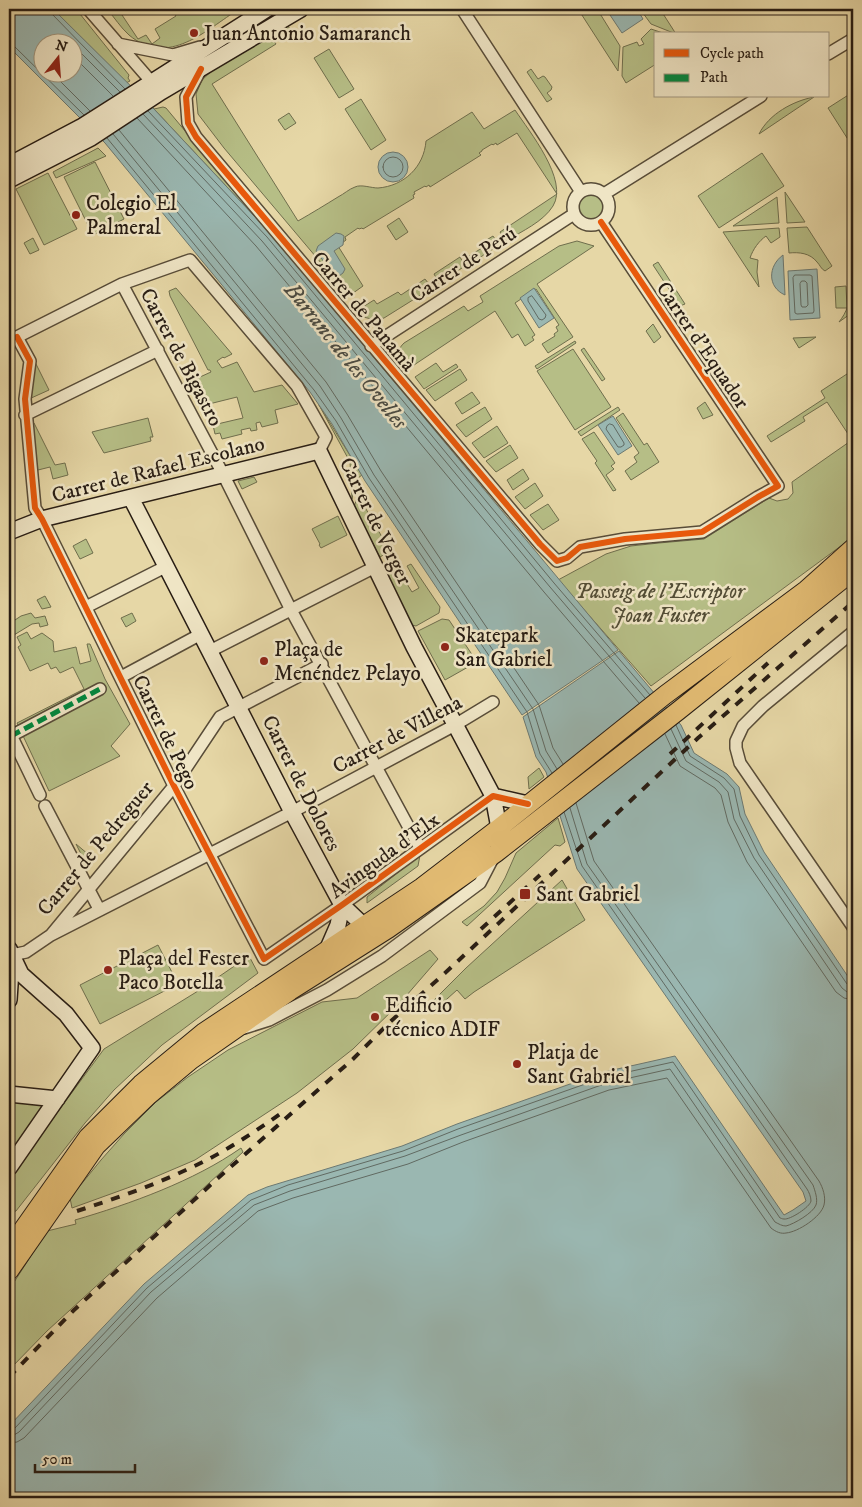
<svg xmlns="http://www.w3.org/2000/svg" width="862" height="1507" viewBox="0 0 862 1507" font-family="'IM FELL DW Pica',serif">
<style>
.green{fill:#b6be86;stroke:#6f6e4d}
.water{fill:#9ab7b1;stroke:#6c7972;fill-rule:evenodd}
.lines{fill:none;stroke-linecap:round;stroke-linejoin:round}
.shore{stroke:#616a62;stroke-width:1}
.street-casing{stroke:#584c38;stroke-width:14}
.secondary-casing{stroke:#281d14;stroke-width:18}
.primary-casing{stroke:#281d14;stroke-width:20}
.street{stroke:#efe5c5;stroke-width:11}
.secondary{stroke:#efe5c5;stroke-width:15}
.primary{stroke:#e3bc73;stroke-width:18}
.rail{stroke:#281d14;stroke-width:4;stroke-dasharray:9 9;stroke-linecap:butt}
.quiet{stroke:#00873e;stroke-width:5;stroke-dasharray:10 5;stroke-linecap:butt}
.cycleway-casing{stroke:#efe5c5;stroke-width:9}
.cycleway{stroke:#e8590c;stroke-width:6}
.poi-dot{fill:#8f2418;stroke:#efe5c5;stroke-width:2}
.labels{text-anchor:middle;stroke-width:5;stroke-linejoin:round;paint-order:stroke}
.poi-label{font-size:21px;fill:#281d14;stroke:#efe5c5;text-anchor:start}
.street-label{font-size:21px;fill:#281d14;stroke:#efe5c5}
.park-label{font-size:21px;font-style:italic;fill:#534d36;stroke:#efe5c5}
.water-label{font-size:22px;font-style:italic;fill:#4a4b43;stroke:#efe5c5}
</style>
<rect width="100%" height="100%" fill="#e6d7a6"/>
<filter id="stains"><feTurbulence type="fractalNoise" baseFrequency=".004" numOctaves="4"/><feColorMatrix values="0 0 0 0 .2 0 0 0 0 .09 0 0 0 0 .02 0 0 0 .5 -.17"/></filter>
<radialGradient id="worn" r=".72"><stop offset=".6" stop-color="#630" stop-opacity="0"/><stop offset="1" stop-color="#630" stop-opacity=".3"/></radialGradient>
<path class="green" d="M53,9H76L129,75L128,78L130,81L126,83Z
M107,9H118L138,39L146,35L152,44L160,38L155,29L176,16L172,9H239C206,30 168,68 129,35C121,28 114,17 107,9Z
M578,9H589V10L599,12L620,46L618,71Z
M640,9H660L676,34L651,24Z
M287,25L291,30L274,41L276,44L212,84L298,221C312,213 325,205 338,197C344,194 349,189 355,187C361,184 371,188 378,188C404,186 424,167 426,141L472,112L484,129L515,110C529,131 569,180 553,206C543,222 522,231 506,241L500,232L557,194L517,133L497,145L496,143L493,145L492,144L482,150V151L479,153L481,155L430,187L429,185L426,187L425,186L414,192L415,194L413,195L414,198L363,229L362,228L359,229L358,228L345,237L346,240L338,246L363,286L349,296L224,148L198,114L196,94L202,80L216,67Z
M651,29L666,34H656V64L626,83L622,76L623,47L637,42L639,46L644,44L641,39Z
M329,49L354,89L339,98L314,58Z
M531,69L538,79L543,76L545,77L552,87L551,90L547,93L552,99L547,102L527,72Z
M853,92V138L849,141L828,108Z
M814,97L759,134C769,114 793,101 814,97Z
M361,99L386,140L371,150L345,109Z
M163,107L166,108L270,233L154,109Z
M289,113L296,123L285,130L278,120Z
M98,148L106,156L56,178L53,172Z
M762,153L784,186L719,228L698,196Z
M95,162L124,219L93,235L64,177Z
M48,173L77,229L44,245L16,189Z
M785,192L805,222L787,223Z
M577 207a14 14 0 1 1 28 0a14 14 0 1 1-28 0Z
M777,197L779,223L733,226Z
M399,218L408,232L396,240L387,226Z
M807,227L832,266L825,271C821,269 820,265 817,262C810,253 799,252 789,253L787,228Z
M779,228L780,237L771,243L766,236C759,241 753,249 750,258L758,260L757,272L759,287L723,232Z
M493,236L499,245L473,262L469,256L482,248L480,244Z
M33,238L39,250L30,254L24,243Z
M577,241L594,246L537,284L573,337L548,353L542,344L555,336L554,334L558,331L556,327L559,325L536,289L515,303L535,335L532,337L534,340L525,346L518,334L512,338L495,311L408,369C400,359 393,354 404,343L464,306L468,311L483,302L480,296L559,246Z
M460,257L465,266L439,283L434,274Z
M658,262L685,304L680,306L653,265Z
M425,279L432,288L384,318L376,320L363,317L358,310L374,300L377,304L398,292L401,295Z
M846,286L847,308H836L835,287Z
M176,288L232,354L224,358L223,357L217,361L222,368L237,362L254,392L282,385L298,404L275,410L278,423L262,427L260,422L256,423L257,430L251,431L250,428L241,430L242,434L222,439L220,433L215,434L213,425L243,418L237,397L201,406L189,382L211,372L210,370H208L170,296L169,291Z
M849,290L853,296V312L839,322C847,312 850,302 849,290Z
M653,324L661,337L654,343L646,331Z
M816,337L799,348L793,338Z
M575,341L576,343L537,369L535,366Z
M584,348L605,379L602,381L581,350Z
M573,349L611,407L575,430L537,371Z
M35,362L49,390L29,399Z
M436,363L443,372L456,364L458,367L424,389L415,377Z
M460,369L467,380L435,401L426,390Z
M853,370V537L651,686L558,580L606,554L631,546L659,543L704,539L769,498L777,501L788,499L793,493L792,482L852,440L827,402L803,417L805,421L771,442L767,436L825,398L821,391Z
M472,392L480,403L462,414L455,403Z
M705,402L713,415L703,419L697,408Z
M319,405L362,475L354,481L355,484L352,499L350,462Z
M485,407L492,419L466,437L456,425Z
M618,407L620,410L581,436L578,432Z
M623,413L644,445L647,443L659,462L631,480L625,471L637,462L634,457L639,453L616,418Z
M148,418L153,437H150L151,441L104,453L92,432Z
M34,423L55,465L65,463L68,475L53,479L50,467L34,471L28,427Z
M497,426L508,443L484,458L472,443Z
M594,432L615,463L611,466L614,469L606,475L616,490L613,491L595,463L597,461L582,439Z
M510,445L518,458L496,472L486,461Z
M523,469L529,479L513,490L507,480Z
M254,477L257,482L242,489L238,481Z
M535,483L543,496L525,509L515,497Z
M358,495L390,551L380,557L354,507Z
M548,504L559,520L543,530L530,515Z
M338,516L347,535L321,548L319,545L320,544L312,529Z
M86,539L93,553L80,559L73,546Z
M411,564L440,607L439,613L416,626L412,625L385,571L396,566L412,592L419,588L407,566Z
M45,596L51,607L42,609L37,600Z
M31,613L35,618L45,616L48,625L40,627L39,623L32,624L9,638V624L21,616Z
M132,613L136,621L126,627L121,618Z
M442,619L449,620L477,662L445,680L418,631Z
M27,632L31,639L42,633L53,641L54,652L76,647L80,664L91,661L87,644H90L105,679L130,724L111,746L120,756L49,791L17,723L84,689L73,667L60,673L56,667L51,669L48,663L30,671L18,647L21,645L17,637Z
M539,768L544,777L529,789L528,777Z
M558,818L565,842L560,846L555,845L467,926L462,922L484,906L497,892L505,878L516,853Z
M76,844L95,860L90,865L86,864Z
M420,855L418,866L367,903V897Z
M562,880L585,920L474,992L465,999L457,990L438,1007L433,1001L466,968Z
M158,945L178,984L100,1024L80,985Z
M430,950L438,959L400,1003L353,1049L297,1093L195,1160L141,1183L72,1208L70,1198L101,1160L124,1134L156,1102L188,1077L228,1050L322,1002L357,998Z
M249,956L258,973L162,1045L114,1090L85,1123L16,1211L9,1213V1178L104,1049L198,991Z
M9,1099L52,1103L9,1165Z
M241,1148L243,1152L47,1331L9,1370V1290L47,1231L76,1224L75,1220C130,1204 194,1181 241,1148Z"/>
<path class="water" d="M9,9H53L154,109L270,233L618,650L522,715L365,481L332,424L310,392L105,143L9,47ZM42,42H72V72H42Z
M606,9H637L643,19L622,33Z
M378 167a15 15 0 1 1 30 0a15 15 0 1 1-30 0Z
M336,233L341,234L344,236L343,245L334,251L345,269L343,273L339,276L333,274L316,251L318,246Z
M783,255L785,295C767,287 768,266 783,255Z
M817,269L820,318L790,320L788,271Z
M534,288L554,318L539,328L520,298Z
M613,416L632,446L618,455L598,425Z
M619,651L681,725L694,753L727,774L739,787L745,814L764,852L853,984V1498H9V1426L144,1284L248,1195L267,1187L402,1146L457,1124L604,1072L675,1056L784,1215L793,1210L806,1201L803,1192L577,869L546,772L536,757L523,717Z"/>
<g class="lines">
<path class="shore" d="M50,9L52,14L125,89
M9,44L14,46L84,115
M72,44L120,92
M72,55L113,96
M51,72L90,111
M148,111L267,237L554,583L650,695
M143,114L262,241L550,587L645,698
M137,118L256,246L544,592L639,703
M119,130L326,382L347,414L381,471L539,705L553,748L563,764
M113,134L320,386L341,418L374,475L533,709L546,751L557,769
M107,138L314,390L336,421L369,478L527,712L540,754L552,773
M383 167a10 10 0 1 1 20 0a10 10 0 1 1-20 0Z
M795,275H810L812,276L814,311L813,313L797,314L795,313L793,278Z
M802,281H805L807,283L808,305L806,307H802L801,305L800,284Z
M532,296L546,315L545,318L542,320L539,319L528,301V298Z
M610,424L613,425L624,443V445L621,447H618L606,429L607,426Z
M676,725L690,756L724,778L734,789L740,816L759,855L847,984L853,986
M671,729L686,761L719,782L728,792L734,819L754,858L842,988L847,992L853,993
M665,734L680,766L715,788L721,795L728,822L747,862L836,992L844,998L853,1000
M9,1429L15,1428L147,1288L251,1200L288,1185L403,1151L458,1129L605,1077L673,1062L780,1218C781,1218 782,1219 784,1219C790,1220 810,1207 811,1201C811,1197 809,1192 807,1189L582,866L564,812
M9,1436L14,1435L19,1432L151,1292L254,1205L290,1191L405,1156L461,1135L607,1083L670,1069L775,1222C779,1224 782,1226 786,1226C794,1224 813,1213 816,1205C818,1199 815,1191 813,1185L587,864L570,808
M9,1443L17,1442L24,1438L157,1298L258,1211L293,1198L408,1164L463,1142L609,1090L667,1078L771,1228C776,1232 781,1234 786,1233C798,1232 821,1217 824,1205C826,1197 823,1188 819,1181L594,861L576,803"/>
<g class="street-casing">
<path id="street" d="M88,9L156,87
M462,9L581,192
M118,44L173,55L200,47
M828,54L853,39
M201,69L186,97L188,123L196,137L540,544L557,561L567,558L580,547L625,539L702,532L758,497L778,486L601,222
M573 207a18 18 0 1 1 36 0a18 18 0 1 1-36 0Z
M604,194L761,96
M122,284L223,474L291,610L420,848
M17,337L30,361L25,399L35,508L42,519L174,786L264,959L342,905L493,796
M9,341L122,284L190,260L297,386L326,437L319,451
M371,346L574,214
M25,415L158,350
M86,607L167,566
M853,632L763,706L743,726L736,741V748L740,763L853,927
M210,651L375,567
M121,677L201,634
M9,731L40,795
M9,737L100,689
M45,806L99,909
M51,935L292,812L455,725L493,702
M12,955L26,952L51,935L174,786L220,717L322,664
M244,1028L269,1020L327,990L382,956L480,883L493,858"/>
</g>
<g class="secondary-casing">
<path id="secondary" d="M9,165L81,127L267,9
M9,180L91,138L161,92L301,9
M131,498L292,812L342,905L363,925L370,928H375
M9,532L42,519L319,451L414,647L493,796L499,828L497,837
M493,796L528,804
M328,948L338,925L342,905
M9,949L21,974L66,1014L92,1048L9,1168
M9,1000L12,955
M9,1094L57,1099"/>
</g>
<g class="primary-casing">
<path id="primary" d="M9,1249L88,1137L141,1084L204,1032L422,887L499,828L665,695L806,590L853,548
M9,1271L96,1146L149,1095L191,1060L290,991L388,929L496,853L678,711L853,571"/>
</g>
<use href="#street" class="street"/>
<use href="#secondary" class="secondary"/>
<use href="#primary" class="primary"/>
<path class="rail" d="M670,754L768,663
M481,929L540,875
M77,1211C114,1199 152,1186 188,1169C222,1154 253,1133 283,1112
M9,1377L74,1310L217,1179L353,1059L390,1022L445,973L698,738L853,602"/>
<path class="quiet" d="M11,736L100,689"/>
<g class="cycleway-casing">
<path id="cycleway" d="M201,69L186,97L188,123L196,137L540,544L557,561L567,558L580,547L625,539L702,532L758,497L778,486L601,222
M17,337L30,361L25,399L35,508L42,519L174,786L264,959L342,905L493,796L528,804"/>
</g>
<use href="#cycleway" class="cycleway"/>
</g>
<g class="poi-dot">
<circle cx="194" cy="33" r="5"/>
<circle cx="76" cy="215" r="5"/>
<circle cx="445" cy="647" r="5"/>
<circle cx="264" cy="661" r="5"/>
<rect x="519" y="888" width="12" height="12" rx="2.5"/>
<circle cx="108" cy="970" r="5"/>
<circle cx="375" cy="1017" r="5"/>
<circle cx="517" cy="1064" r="5"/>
</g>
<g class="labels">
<g class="poi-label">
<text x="204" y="40">Juan Antonio Samaranch</text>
<text x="86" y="210">Colegio El<tspan x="86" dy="24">Palmeral</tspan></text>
<text x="455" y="642">Skatepark<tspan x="455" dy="24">San Gabriel</tspan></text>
<text x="274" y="656">Plaça de<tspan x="274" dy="24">Menéndez Pelayo</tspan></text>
<text x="536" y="901">Sant Gabriel</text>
<text x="118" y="965">Plaça del Fester<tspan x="118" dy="24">Paco Botella</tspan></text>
<text x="385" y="1012">Edificio<tspan x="385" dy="24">técnico ADIF</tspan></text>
<text x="527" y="1059">Platja de<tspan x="527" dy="24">Sant Gabriel</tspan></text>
</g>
<g class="street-label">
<text transform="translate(463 264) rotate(-33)" y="7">Carrer de Perú</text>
<text transform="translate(364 311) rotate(50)" y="7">Carrer de Panamà</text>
<text transform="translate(703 345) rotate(56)" y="7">Carrer d'Equador</text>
<text transform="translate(182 357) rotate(62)" y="7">Carrer de Bigastro</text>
<text transform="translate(158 469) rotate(-14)" y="7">Carrer de Rafael Escolano</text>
<text transform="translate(376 521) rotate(64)" y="7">Carrer de Verger</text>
<text transform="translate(166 732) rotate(64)" y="7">Carrer de Pego</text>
<text transform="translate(397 734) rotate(-28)" y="7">Carrer de Villena</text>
<text transform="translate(302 783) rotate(63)" y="7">Carrer de Dolores</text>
<text transform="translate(95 848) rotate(-50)" y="7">Carrer de Pedreguer</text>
<text transform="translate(384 855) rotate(-36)" y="7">Avinguda d'Elx</text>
</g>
<g class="park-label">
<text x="660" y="598">Passeig de l'Escriptor<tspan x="660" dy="24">Joan Fuster</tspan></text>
</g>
<g class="water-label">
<text transform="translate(347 355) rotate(51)" y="8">Barranc de les Ovelles</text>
</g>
</g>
<rect width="862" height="1507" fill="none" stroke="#e6d7a6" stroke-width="30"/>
<rect x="10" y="10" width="842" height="1487" fill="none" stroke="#281d14" stroke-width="2.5"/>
<rect x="15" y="15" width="832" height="1477" fill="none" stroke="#281d14"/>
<rect x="654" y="32" width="175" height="65" fill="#efe5c5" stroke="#9f957e"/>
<rect x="664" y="49" width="25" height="8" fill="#e8590c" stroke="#9f957e"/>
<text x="700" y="58" font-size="15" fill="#281d14">Cycle path</text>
<rect x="664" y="74" width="25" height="8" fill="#00873e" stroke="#9f957e"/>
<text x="700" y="82" font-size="15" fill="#281d14">Path</text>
<g transform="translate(58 58) rotate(17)"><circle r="24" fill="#efe5c5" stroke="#9f957e"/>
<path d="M0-4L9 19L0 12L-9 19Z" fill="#8f2418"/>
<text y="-8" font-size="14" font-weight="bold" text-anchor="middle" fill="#281d14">N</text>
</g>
<path d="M35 1464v8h100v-8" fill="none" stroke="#281d14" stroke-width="2.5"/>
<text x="42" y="1464" font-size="15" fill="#281d14" stroke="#efe5c5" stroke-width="4" paint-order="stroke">50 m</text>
<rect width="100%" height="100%" filter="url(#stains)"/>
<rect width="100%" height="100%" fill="url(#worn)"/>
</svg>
